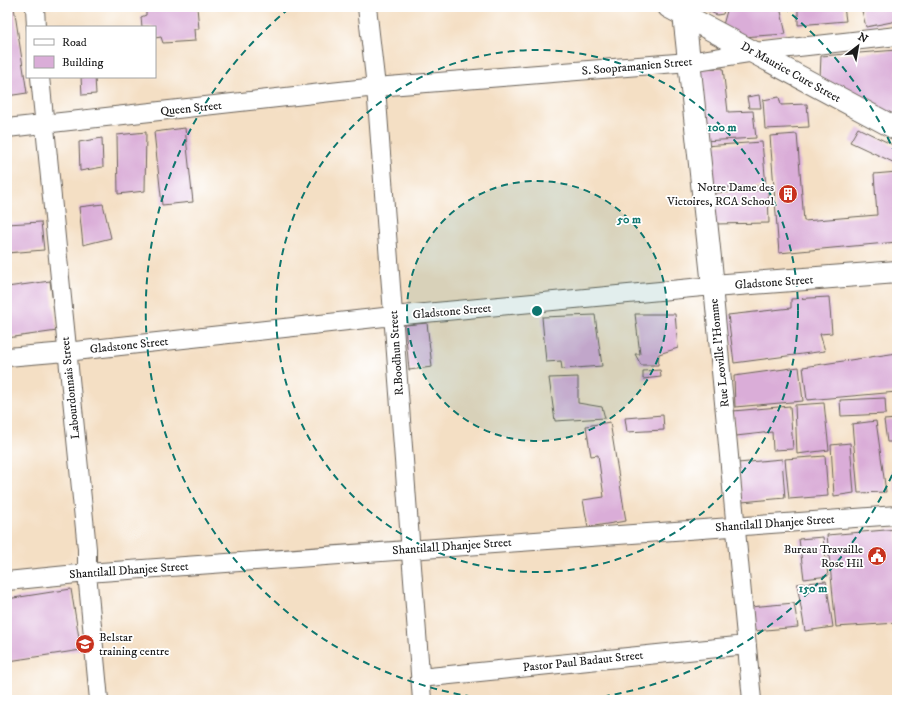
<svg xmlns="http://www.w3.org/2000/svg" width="904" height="707" viewBox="0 0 904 707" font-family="'IM FELL DW Pica',serif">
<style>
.building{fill:#daadd8}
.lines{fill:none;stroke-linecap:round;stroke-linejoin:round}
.minor-casing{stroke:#686057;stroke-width:20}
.major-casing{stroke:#686057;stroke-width:24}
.minor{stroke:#fff;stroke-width:18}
.major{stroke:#fff;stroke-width:22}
.ring{fill:none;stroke:#0f766e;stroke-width:2;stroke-dasharray:7 5}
.labels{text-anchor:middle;stroke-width:3.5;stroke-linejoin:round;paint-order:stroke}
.street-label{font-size:12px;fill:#1c1c1c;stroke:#fff}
.poi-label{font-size:12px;fill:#1c1c1c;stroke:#fff;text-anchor:end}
.centre{fill:#0f766e;stroke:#fff;stroke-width:2}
.ring-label{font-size:12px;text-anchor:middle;font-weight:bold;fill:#0f766e;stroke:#fff;stroke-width:3.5;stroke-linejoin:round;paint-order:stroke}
</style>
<rect width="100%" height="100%" fill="#fff"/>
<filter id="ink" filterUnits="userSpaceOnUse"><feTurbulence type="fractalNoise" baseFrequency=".025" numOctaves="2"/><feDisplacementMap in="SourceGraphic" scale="8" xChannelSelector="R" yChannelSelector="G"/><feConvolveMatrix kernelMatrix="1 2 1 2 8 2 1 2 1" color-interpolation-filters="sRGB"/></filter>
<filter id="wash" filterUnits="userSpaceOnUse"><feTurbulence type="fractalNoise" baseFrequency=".012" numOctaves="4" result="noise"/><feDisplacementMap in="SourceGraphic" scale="16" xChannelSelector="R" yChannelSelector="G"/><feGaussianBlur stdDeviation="0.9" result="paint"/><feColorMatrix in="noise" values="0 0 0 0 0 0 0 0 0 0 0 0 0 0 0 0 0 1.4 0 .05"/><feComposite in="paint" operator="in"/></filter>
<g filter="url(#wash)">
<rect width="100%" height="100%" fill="#f4dfc4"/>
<g id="blocks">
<path class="building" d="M7,7H14L27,93L7,96Z
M146,7H197L199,29H194L195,41L163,43L161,37L155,38V27H142L141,17L146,15Z
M699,7H725L723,14L717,15Z
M728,7H780L786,34L742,37L723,25Z
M798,7H844L846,21L798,25Z
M861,7H894L897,21L866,27Z
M897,50V119L820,78L821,56Z
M723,68L728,112L753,111L756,138L703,141L693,69Z
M81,77H95L96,94L82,95Z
M759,95L761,108H749L747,97Z
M779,97L781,105L807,104L809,127L765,129L763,100Z
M185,128L193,202L162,205L154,132Z
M858,128L897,147V164L850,142Z
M146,132L145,191L118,194L117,135Z
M797,134L804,221L877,215L874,174L897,172V242L779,253L770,136Z
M102,138L103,167L80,171L79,142Z
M762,142L766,186L707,188L704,146Z
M768,190L769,223L714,224L712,193Z
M103,204L111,238L83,245L79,207Z
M41,222L44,250L7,253V224Z
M50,281L57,331L7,338V287Z
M829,297L832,333L820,334L825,351L734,363L728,315L791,308V299Z
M635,314H675L678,348L659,354L658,365H641L635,354H640Z
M595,315L602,366L562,369L561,361L546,362L542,317Z
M427,323L432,367L409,370L405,325Z
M897,353V392L807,400L803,367Z
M799,367L803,401L735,407L734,376Z
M660,370L661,377L643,379V371Z
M578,377V403L602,407L605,418L555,421L549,378Z
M885,398L886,414L841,416L840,400Z
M824,403L829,450L797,454L795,405Z
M790,406L793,449L773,450L772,432L736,436L733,411Z
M663,415L664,430L627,432L625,418Z
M897,419V442H887L884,420Z
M876,421L886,492L858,493L852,424Z
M610,422L626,521L588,527L583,500L604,497L598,455L591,456L586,426Z
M850,443L854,493L834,496L831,445Z
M825,456L828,496L789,499L785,459Z
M782,459L785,498L742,502L738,463Z
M892,471H897V491L895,492Z
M897,529V623L836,627L827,535Z
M823,537L828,576L804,579L799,539Z
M826,581L833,627L805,631L797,584Z
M71,589L81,650L9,661L7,647V599Z
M794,603L798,627L755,631L750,607Z"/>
</g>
</g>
<g filter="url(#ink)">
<use href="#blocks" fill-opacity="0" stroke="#686057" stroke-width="1"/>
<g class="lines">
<g class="minor-casing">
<path id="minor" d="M35,7L36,27
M367,7L376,87L422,700
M40,77L87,549V573L99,700
M7,128L376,87L689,62L755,52L897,36
M7,357L66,352L393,316L713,286L752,700
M7,581L87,573L897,515
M420,678L747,645"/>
</g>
<g class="major-casing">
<path id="major" d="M669,7L897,129
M684,14L713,286L897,272"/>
</g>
<use href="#minor" class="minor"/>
<use href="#major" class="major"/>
</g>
</g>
<circle cx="537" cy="311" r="130" fill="#0f766e" fill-opacity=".12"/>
<g class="ring">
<circle cx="537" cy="311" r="130"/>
<circle cx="537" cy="311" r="261"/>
<path d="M897 464A391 391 0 0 1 578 700M496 700A391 391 0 0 1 291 7M783 7A391 391 0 0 1 897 158"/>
</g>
<defs>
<g id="building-disc" transform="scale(1)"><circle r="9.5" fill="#c8321e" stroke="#fff"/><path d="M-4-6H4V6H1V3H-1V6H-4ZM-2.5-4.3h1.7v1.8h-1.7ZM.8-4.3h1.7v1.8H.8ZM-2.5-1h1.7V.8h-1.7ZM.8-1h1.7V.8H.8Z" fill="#fff"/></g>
<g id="civic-disc" transform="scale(1)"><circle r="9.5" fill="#c8321e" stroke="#fff"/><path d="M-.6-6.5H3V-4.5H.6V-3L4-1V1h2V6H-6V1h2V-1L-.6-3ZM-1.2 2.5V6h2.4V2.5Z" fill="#fff"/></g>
<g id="university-disc" transform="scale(1)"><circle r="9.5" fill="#c8321e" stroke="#fff"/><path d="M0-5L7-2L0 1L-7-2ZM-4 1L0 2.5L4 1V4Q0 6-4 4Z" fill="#fff"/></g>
</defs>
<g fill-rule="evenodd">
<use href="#building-disc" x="788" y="194"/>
<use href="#civic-disc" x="877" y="556"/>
<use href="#university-disc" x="85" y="644"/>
</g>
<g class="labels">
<g class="street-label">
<text transform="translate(637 66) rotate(-5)" y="4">S. Soopramanien Street</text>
<text transform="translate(791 72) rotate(29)" y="4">Dr Maurice Cure Street</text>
<text transform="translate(191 108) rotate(-6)" y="4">Queen Street</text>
<text transform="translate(774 282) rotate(-4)" y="4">Gladstone Street</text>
<text transform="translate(452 311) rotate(-5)" y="4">Gladstone Street</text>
<text transform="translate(129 345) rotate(-6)" y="4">Gladstone Street</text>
<text transform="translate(396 353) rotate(-94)" y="4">R.Boodhun Street</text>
<text transform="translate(719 353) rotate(-96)" y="4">Rue Leoville l'Homme</text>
<text transform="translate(70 388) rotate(-96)" y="4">Labourdonnais Street</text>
<text transform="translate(775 523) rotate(-4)" y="4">Shantilall Dhanjee Street</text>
<text transform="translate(452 546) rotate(-4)" y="4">Shantilall Dhanjee Street</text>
<text transform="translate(129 570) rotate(-4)" y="4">Shantilall Dhanjee Street</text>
<text transform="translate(583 661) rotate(-6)" y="4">Pastor Paul Badaut Street</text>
</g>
<g class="poi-label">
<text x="774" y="191">Notre Dame des<tspan x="774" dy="14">Victoires, RCA School</tspan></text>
<text x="863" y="553">Bureau Travaille<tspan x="863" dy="14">Rose Hil</tspan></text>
<text x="99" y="641" text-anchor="start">Belstar<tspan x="99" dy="14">training centre</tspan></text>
</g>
</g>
<circle cx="537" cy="311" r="6" class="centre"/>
<g class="ring-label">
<text x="722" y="131">100 m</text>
<text x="629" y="223">50 m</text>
<text x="813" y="592">150 m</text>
</g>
<rect width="904" height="707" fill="none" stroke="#fff" stroke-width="24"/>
<rect x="26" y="26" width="130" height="52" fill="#ffffff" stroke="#a4a4a4"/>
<rect x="34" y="39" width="20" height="6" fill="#ffffff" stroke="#a4a4a4"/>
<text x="62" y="46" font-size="12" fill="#1c1c1c">Road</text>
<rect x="34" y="56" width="20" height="12" fill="#daadd8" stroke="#a4a4a4"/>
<text x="62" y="66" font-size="12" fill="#1c1c1c">Building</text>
<g transform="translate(858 46) rotate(31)" stroke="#ffffff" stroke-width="3" paint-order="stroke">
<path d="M0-3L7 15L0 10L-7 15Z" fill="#1c1c1c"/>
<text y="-6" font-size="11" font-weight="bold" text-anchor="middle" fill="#1c1c1c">N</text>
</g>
</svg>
